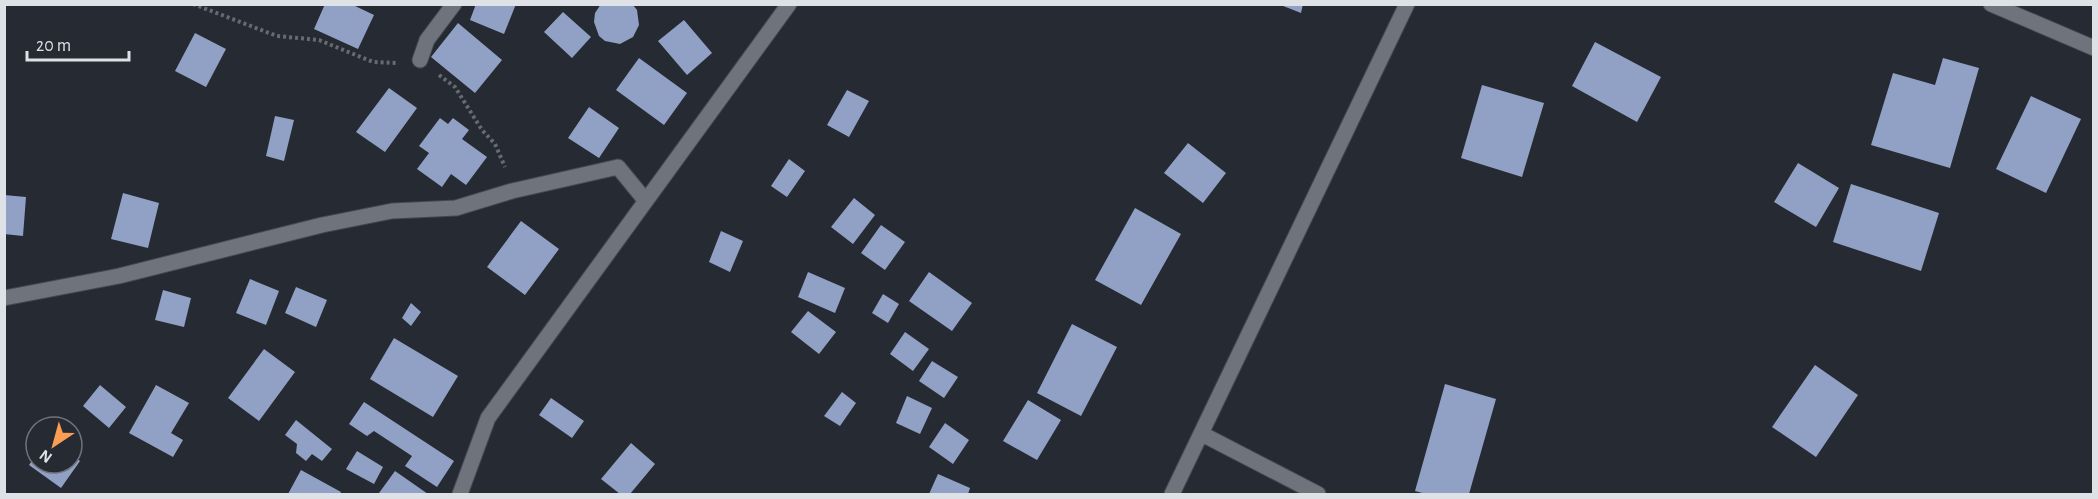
<svg xmlns="http://www.w3.org/2000/svg" width="2098" height="499" viewBox="0 0 2098 499" font-family="'Alegreya Sans',sans-serif">
<style>
.building{fill:#91a1c5}
.lines{fill:none;stroke-linecap:round;stroke-linejoin:round}
.minor-casing{stroke:#45484e;stroke-width:17}
.path{stroke:#666a71;stroke-width:4;stroke-dasharray:3 3;stroke-linecap:butt}
.minor{stroke:#6e737c;stroke-width:15}
</style>
<rect width="100%" height="100%" fill="#262a32"/>
<path class="building" d="M325,4H351L374,15L358,49L314,29Z
M476,4H516L504,34L470,20Z
M601,4L633,5L637,10L639,25L633,37L620,44L605,41L599,36L594,22L595,13Z
M1278,4H1303L1301,13Z
M563,12L591,37L572,58L544,32Z
M684,20L712,53L687,75L658,41Z
M458,23L502,60L475,93L431,57Z
M195,33L226,49L206,87L175,71Z
M1595,42L1661,77L1637,122L1572,86Z
M639,58L687,93L664,125L616,90Z
M1943,58L1979,68L1950,168L1871,145L1893,73L1935,85Z
M1482,85L1544,103L1522,177L1461,158Z
M389,88L417,108L385,152L356,132Z
M847,90L869,101L849,137L827,125Z
M2031,96L2081,119L2046,193L1996,169Z
M589,107L619,128L599,158L568,138Z
M275,116L294,120L284,161L266,156Z
M440,118L448,124L453,118L469,130L462,139L487,157L466,185L451,174L442,187L417,169L429,153L419,146Z
M1188,143L1226,173L1203,203L1164,173Z
M789,159L805,171L787,197L771,186Z
M1798,163L1839,188L1816,227L1774,202Z
M1851,184L1939,213L1921,271L1833,242Z
M123,193L159,203L148,248L111,239Z
M4,195L26,197L23,236L4,234Z
M854,198L875,215L853,244L831,227Z
M1135,208L1181,234L1141,305L1095,280Z
M521,221L559,249L525,295L487,267Z
M881,225L905,242L885,270L861,253Z
M721,231L743,241L730,272L709,262Z
M808,272L845,288L835,313L798,297Z
M929,272L972,303L952,331L909,301Z
M250,279L279,291L266,325L236,313Z
M296,287L327,300L316,327L285,313Z
M163,290L191,298L184,327L155,320Z
M883,294L899,304L888,323L872,313Z
M411,303L421,312L411,326L402,318Z
M808,311L836,332L819,354L791,332Z
M1072,324L1117,347L1081,416L1037,393Z
M905,332L929,349L913,371L890,354Z
M394,338L458,376L433,417L370,379Z
M264,349L295,372L259,421L228,398Z
M932,361L958,377L944,398L919,381Z
M1815,365L1858,395L1816,457L1772,427Z
M1445,384L1496,399L1469,494H1426L1415,491Z
M100,385L126,407L109,428L83,406Z
M156,385L189,403L171,433L183,440L173,457L129,433Z
M842,392L856,403L840,426L824,416Z
M907,396L932,408L920,434L896,423Z
M551,398L584,421L572,438L539,415Z
M1028,400L1061,420L1037,460L1003,441Z
M364,402L454,461L437,487L405,466L412,456L374,431L367,436L349,424Z
M296,420L332,449L322,461L312,454L306,461L296,453L297,444L285,435Z
M945,423L969,440L953,464L929,447Z
M631,443L655,464L630,494H620L601,479Z
M357,451L383,467L374,484L346,469Z
M36,455V463H72V455L80,461L61,488L29,465Z
M301,470L341,492L340,494H288Z
M395,471L428,494H382L379,493Z
M938,474L970,488L968,494H929Z"/>
<g class="lines">
<g class="minor-casing">
<path id="minor" d="M1991,4L2094,48
M420,60L427,40L454,4
M4,298L119,276L322,225L392,211L456,208L512,191L618,167L645,200
M1202,434L1318,494
M460,494L488,418L789,4
M1172,494L1407,4"/>
</g>
<path class="path" d="M193,4L277,36L319,40L373,62L398,63
M439,75L455,87L482,130L495,144L505,167"/>
<use href="#minor" class="minor"/>
</g>
<rect width="2098" height="499" fill="none" stroke="#dee1e6" stroke-width="12"/>
<g transform="translate(54 445) rotate(216)"><circle r="28" fill="#262a32" stroke="#70737a" stroke-width="1.5"/>
<path d="M0-4.5L10 22L0 15L-10 22Z" fill="#fc9d54"/>
<text y="-9" font-size="16" font-weight="bold" text-anchor="middle" fill="#dee1e6">N</text>
</g>
<path d="M27 51v9h102v-9" fill="none" stroke="#dee1e6" stroke-width="3"/>
<text x="36" y="51" font-size="18" fill="#dee1e6" stroke="#262a32" stroke-width="4.5" paint-order="stroke">20 m</text>
</svg>
